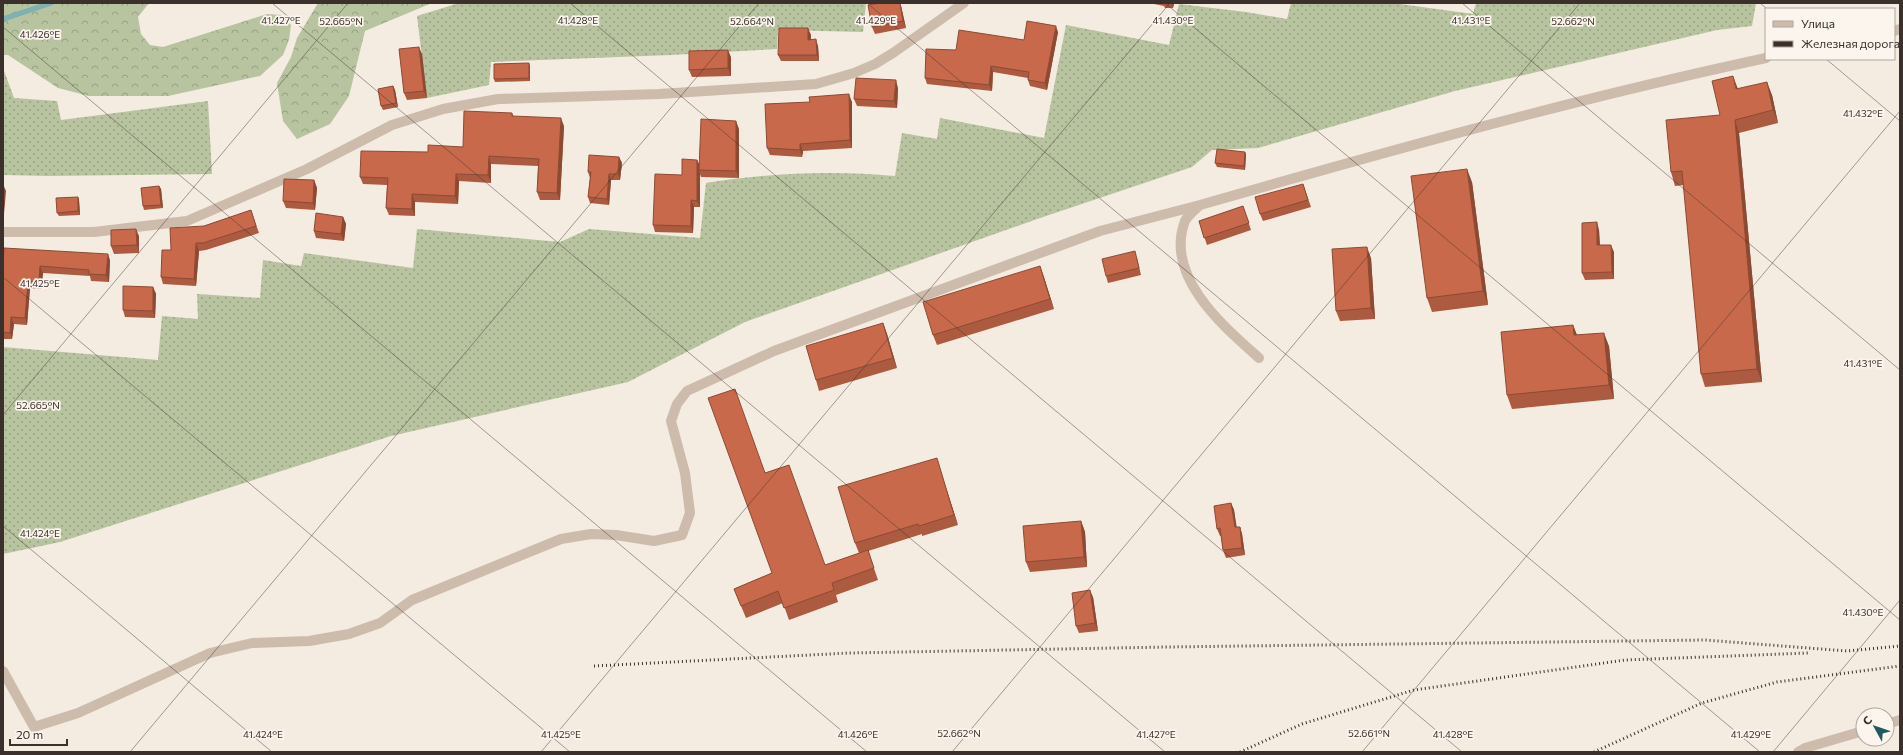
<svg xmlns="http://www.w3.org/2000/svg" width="1903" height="755" viewBox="0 0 1903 755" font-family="Commissioner,sans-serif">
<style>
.forest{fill:url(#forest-crowns)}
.garden{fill:url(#garden-dots)}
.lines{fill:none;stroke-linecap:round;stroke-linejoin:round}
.stream{stroke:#7fb0b2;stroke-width:5.5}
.service{stroke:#cdbbac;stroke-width:10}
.minor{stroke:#cdbbac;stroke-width:10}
.rail{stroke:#3b302b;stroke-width:3;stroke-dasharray:1 3;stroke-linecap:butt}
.wall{fill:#ac5a40}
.shaded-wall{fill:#8c4a34}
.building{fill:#c8694b;stroke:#8c4a34}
.ticks{fill:none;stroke:#3b302b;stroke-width:1;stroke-opacity:0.45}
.ticks-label{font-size:10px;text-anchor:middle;fill:#3b302b;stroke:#fbf5ee;stroke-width:3.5;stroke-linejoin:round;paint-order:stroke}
</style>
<defs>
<pattern id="forest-crowns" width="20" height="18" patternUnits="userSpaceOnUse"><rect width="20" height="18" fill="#b8c4a0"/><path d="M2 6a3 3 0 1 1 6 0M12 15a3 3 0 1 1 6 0" fill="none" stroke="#97a083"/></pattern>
<pattern id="garden-dots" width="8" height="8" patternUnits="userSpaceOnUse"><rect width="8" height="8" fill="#b8c4a0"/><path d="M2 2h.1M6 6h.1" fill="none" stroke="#97a083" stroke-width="1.8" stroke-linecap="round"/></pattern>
</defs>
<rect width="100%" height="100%" fill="#f4ebe1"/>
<path class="forest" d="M3,3H149L138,17L141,34L150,45L163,47L267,14L281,15L291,25L289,40L283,55L260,76L168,96H89L58,88L8,55H3Z
M318,3H432L365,31L349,96L330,124L297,139L283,121L277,83L291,57L297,38Z"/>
<path class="garden" d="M459,3H866L863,32L778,30L777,49L671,55L491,62L489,85L427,98L417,16Z
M1291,3H1393L1473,14L1476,3H1756L1752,26L1717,30L1455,91L1258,148L1212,150L1192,167L1043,217L745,322L628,382L391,436L60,542L3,554V347L158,360L162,316L198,319L197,294L260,298L263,260L301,266L304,253L413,268L417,229L560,242L589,229L700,238L706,183C769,173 831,170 895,176L902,133L937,139L940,118L1044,138L1066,25L1169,45L1179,4L1246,12L1287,19Z
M3,68L14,98L57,101L61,120L208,101L212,174L48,176L3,175Z"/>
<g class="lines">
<path class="stream" d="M3,19L51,3"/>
<path class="service" d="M1894,31L1900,29
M1259,358C1223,326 1164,276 1185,221C1188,215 1196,209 1200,205C1388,151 1575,99 1766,58
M3,671L34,727L78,713L210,653L252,643L309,641L349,634L380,623L412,600L561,539L591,534L616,535L654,541L682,535L690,513L685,473L671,421L677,404L687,391L774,351L1100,231L1200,205
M1887,724L1900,720
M1798,752L1805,748L1863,731"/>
<path class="minor" d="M3,232H94L187,221L307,169L392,125L443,109L498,99L659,94L816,84L854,73L875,64L893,53L964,3"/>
<path class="rail" d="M594,666L849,653L1167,647L1705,640L1847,651L1900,646
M1240,752L1302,724L1414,690L1625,660L1808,653
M1594,752L1702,703L1777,682L1900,666"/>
</g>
<path class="wall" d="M1149,3H1174L1173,8H1165L1164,6Z
M901,6L906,28L875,34L872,27Z
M1058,32L1047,90L1030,86L1028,80V78L993,72L992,91L927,84L925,78L956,50L1024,40Z
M811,35V40L818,46L819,61H781L778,55Z
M422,54L427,98L407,100L404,93Z
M731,57V76L692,77L689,70Z
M529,63L530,67V81L495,82L494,79Z
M393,86L395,90L398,107L383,110L381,106Z
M898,88L897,108L857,106L854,99Z
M1738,89L1772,95L1778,123L1739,133L1762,382L1705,387L1701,374L1684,185L1675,186L1671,172L1720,115Z
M852,102V148L803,151L802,157L770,155L767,148Z
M512,113L514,117L564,126L560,200H540L537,192L538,166L491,164V183L459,181L458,204L415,202V216L389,215L386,208L387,185L363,184L360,177L463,147Z
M739,129V178L701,177L700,174V207H694L693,233L655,232L653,225L682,175L697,160L699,164Z
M1245,152L1246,155L1245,170L1217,167L1215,163Z
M619,157L622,163L620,180H611L609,205L590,203L588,197L590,178L588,172Z
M314,180L317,188L315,210L286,208L283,201Z
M1472,182L1488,305L1432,312L1427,298Z
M1303,184L1311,207L1263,221L1260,214Z
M159,186L161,189L163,208L144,210L143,206Z
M78,197L79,200L80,215L59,216L57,213Z
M1243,206L1251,230L1207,245L1199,221Z
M251,210L259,233L206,250L199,251L196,286L163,284L161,277L171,250L204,226Z
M343,217L346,224L344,241L316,238L314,231Z
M1599,230L1600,245L1614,252V279L1585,280L1582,273Z
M139,236V253L114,254L111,246Z
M1137,258L1141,275L1108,283L1106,276Z
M1371,258L1375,319L1340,321L1336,311Z
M110,260L109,282L91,281L90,276L43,273L41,289L30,288L27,325L14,324L12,339H3V264Z
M1040,266L1054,309L937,345L933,335Z
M153,287L156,294L155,318L125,317L123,310Z
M883,323L887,334L897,368L819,391L816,380Z
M1573,325L1577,335L1609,346L1614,399L1512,409L1507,395Z
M940,469L958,525L922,536V534L868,551L878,580L836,595L838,602L789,620L783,603L746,618L734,589L772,573L765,473L825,565L859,553L855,543Z
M1231,503L1234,510L1236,527H1240L1242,534L1245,555L1226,558L1223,550L1221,536H1220L1217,529Z
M1081,521L1085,532L1087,567L1030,572L1026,562Z
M1093,597L1098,631L1079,633L1076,626Z"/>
<path class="shaded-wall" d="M900,3L901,6L906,28L903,21Z
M1171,3H1174L1173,8Z
M1056,26L1058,32L1047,90L1045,83Z
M808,28L811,35V46L808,40Z
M816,39L818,46L819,61L817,55Z
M419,47L422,54L427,98L424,91Z
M728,50L731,57V76L728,68Z
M529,63L530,67V81L529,78Z
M991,66L993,72L992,91L989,85Z
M1733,76L1738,89H1736Z
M896,80L898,88L897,108L894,101Z
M1767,82L1772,95L1778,123L1773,110Z
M393,86L395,90L398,107L396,103Z
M849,94L852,102V148L850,140Z
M561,118L564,126L560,200L557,193Z
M1735,120L1739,133L1762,382L1757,369Z
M736,121L739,129V178L736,171Z
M800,144L803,151L802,157L800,150Z
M1245,152L1246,155L1245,170L1244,166Z
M489,156L491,164V183L488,175Z
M619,157L622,163L620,180L618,174Z
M697,160L700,166L699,170L700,174V207L697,201Z
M1467,169L1472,182L1488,305L1483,291Z
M456,174L459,181L458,204L455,196Z
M609,174L611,180L609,205L607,199Z
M314,180L317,188L315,210L313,203Z
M3,184L6,191L4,214L3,211Z
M159,186L161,189L163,208L161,205Z
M412,194L415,202V216L412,209Z
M78,197L79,200L80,215L78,211Z
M691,200L694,207L693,233L691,226Z
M343,217L346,224L344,241L341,234Z
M1597,222L1599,230L1600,252L1597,245Z
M136,229L139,236V253L137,245Z
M196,243L199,251L196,286L194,279Z
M1611,245L1614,252V279L1612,272Z
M1367,247L1371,258L1375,319L1371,308Z
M108,254L110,260L109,282L106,275Z
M40,266L43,273L41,289L39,282Z
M1040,266L1044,277L1054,309L1050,299Z
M28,281L30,288L27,325L25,318Z
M153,287L156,294L155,318L153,311Z
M11,317L14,324L12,339L10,333Z
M883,323L887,334L897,368L893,358Z
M1573,325L1578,338L1574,335Z
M1604,333L1609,346L1614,399L1609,385Z
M937,458L940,469L958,525L954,515Z
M1231,503L1234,510L1238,535L1235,527Z
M1081,521L1085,532L1087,567L1084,557Z
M1240,527L1242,534L1245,555L1242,548Z
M1090,590L1093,597L1098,631L1095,623Z"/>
<path class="building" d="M880,3H900L903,21L872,27L868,5Z
M1027,21L1056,26L1045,83L1028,80L1029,72L991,66L989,85L925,78L926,49L956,50L959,30L1024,40Z
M779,28H808V40L816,39L817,55H778Z
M419,47L424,91L404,93L399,49Z
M728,50V68L689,70V51Z
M529,63V78L494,79V64Z
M1733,76L1736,89L1767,82L1773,110L1735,120L1757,369L1701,374L1682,171L1671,172L1666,120L1720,115L1712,81Z
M856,78L896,80L894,101L854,99Z
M393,86L396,103L381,106L378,89Z
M849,94L850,140L800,144V150L767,148L765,104L810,102L809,97Z
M464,111L512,113V116L561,118L557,193L537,192L539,159L489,156L488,175L456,174L455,196L412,194V209L386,208L388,178L360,177L361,151L428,152V145L463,147Z
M701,119L736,121V171L699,170Z
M1217,149L1245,152L1244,166L1215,163Z
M589,155L619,157L618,174H609L607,199L588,197L591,172H588Z
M682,159L697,160V201L691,200V226L653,225L655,174L682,175Z
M1467,169L1483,291L1427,298L1411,176Z
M284,179L314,180L313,203L283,201Z
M1303,184L1308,200L1260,214L1255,197Z
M159,186L161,205L143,206L141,188Z
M78,197V211L57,213L56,198Z
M1243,206L1249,223L1204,238L1199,221Z
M251,210L256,226L203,243H196L194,279L161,277L162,250H171L170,228L204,226Z
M316,213L343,217L341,234L314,231Z
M1597,222V245H1611L1612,272L1582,273V223Z
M136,229L137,245L111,246V230Z
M1367,247L1371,308L1336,311L1332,249Z
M4,248L108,254L106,275L89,274V270L40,266L39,282L28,281L25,318L11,317L10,333L3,332V264Z
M1135,251L1139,268L1106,276L1102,259Z
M1040,266L1050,299L933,335L923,302Z
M123,286L153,287V311L123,310Z
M883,323L893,358L816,380L806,346Z
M1573,325L1574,335L1604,333L1609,385L1507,395L1501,332Z
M735,389L765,473L789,465L825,565L868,550L874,568L832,583L834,590L784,608L778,591L741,606L734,589L772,573L708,398Z
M937,458L954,515L919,526L918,524L855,543L838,487Z
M1231,503L1235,527H1240L1242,548L1223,550L1220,528L1217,529L1214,506Z
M1081,521L1084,557L1026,562L1023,526Z
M1090,590L1095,623L1076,626L1072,593Z"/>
<path class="ticks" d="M272,3L1165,752M570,3L1462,752M867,3L1760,752M1165,3L1900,620M1462,3L1900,370M1760,3L1767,9M3,27L867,752M1826,59L1900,121M3,277L570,752M3,415L348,3M3,526L272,752M130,752L759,3M541,752L1170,3M952,752L1580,3M1362,752L1900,111M1773,752L1900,600"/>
<g class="ticks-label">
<text x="281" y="24">41.427°E</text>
<text x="578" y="24">41.428°E</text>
<text x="876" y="24">41.429°E</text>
<text x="1173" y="24">41.430°E</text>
<text x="1471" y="24">41.431°E</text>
<text x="341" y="25">52.665°N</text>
<text x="752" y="25">52.664°N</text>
<text x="1573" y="25">52.662°N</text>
<text x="40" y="38">41.426°E</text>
<text x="1863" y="117">41.432°E</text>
<text x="40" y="287">41.425°E</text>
<text x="1863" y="367">41.431°E</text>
<text x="38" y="409">52.665°N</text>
<text x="40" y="537">41.424°E</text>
<text x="1863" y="616">41.430°E</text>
<text x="959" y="737">52.662°N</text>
<text x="1369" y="737">52.661°N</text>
<text x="263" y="738">41.424°E</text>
<text x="561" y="738">41.425°E</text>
<text x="858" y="738">41.426°E</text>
<text x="1156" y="738">41.427°E</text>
<text x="1453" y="738">41.428°E</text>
<text x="1751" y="738">41.429°E</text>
</g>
<rect width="1903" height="755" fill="none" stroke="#3b302b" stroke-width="8"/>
<rect x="1765" y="8" width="130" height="52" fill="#fbf5ee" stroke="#aea6a0"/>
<rect x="1773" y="21" width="20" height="6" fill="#cdbbac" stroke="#aea6a0"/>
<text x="1801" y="28" font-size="12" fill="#3b302b">Улица</text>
<rect x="1773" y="41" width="20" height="6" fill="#3b302b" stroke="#aea6a0"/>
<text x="1801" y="48" font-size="12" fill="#3b302b">Железная дорога</text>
<g transform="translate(1875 727) rotate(310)"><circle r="19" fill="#fbf5ee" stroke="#aea6a0"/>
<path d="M0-3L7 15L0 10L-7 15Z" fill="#1f5a5e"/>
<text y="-6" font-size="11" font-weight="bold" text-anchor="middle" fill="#3b302b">С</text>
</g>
<path d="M10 739v6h57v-6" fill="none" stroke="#3b302b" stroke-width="2"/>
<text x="16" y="739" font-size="12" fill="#3b302b" stroke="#fbf5ee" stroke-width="3" paint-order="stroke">20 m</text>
</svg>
